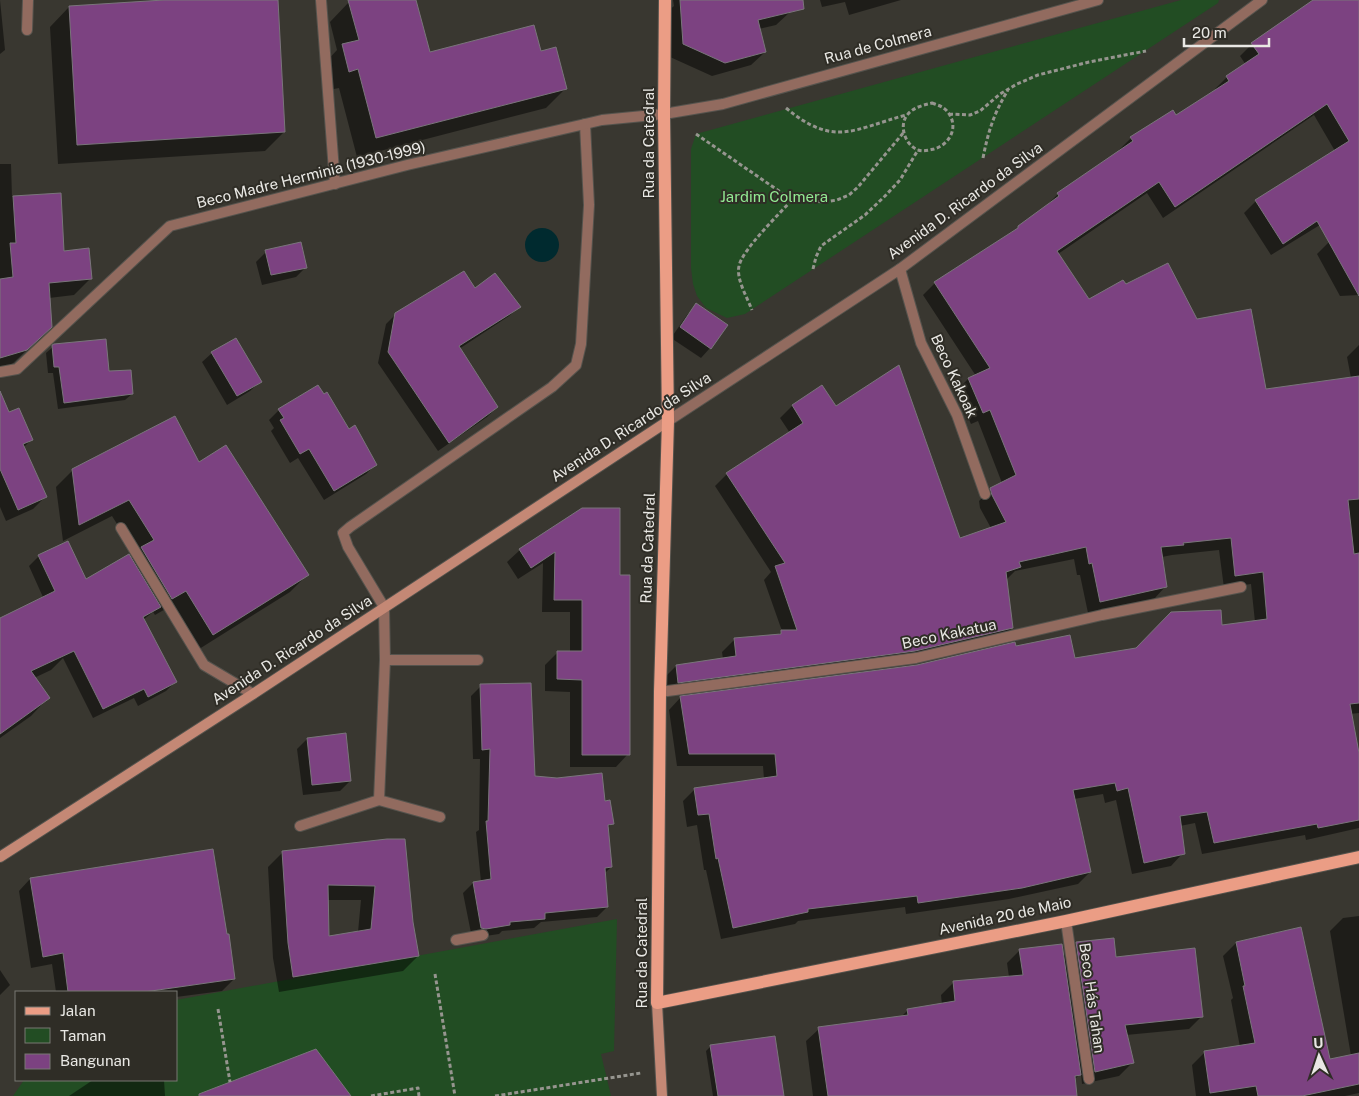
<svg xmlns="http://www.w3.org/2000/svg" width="1359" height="1096" viewBox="0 0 1359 1096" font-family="'Public Sans',sans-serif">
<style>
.green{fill:#224d23}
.water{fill:#002a2f}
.shadow{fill:#0007;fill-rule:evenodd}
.building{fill:#7c4281;stroke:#7a757b;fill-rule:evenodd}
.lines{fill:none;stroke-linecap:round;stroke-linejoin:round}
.service-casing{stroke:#55534d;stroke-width:12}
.minor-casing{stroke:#55534d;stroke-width:12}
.tertiary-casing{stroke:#55534d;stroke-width:12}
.secondary-casing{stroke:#55534d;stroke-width:12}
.primary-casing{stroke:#55534d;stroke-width:14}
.path{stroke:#96958f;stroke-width:3;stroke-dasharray:4 2.5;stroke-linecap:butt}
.service{stroke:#926b5f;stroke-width:10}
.minor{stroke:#926b5f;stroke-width:10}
.tertiary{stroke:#926b5f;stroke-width:10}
.secondary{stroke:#c48875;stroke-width:10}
.primary{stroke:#eb9d85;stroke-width:12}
.labels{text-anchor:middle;stroke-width:4;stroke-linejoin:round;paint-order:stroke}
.street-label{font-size:15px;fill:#e9e8e4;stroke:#2f2d26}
.park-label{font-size:15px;fill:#92ea92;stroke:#2f2d26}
</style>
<rect width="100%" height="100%" fill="#393730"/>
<path class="green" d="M1181,0H1219L1218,3L745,314L727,318L706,308L697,296L693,284L691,268V149L696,134Z
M617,919L614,1051L601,1054L611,1096H13L24,1080H176V1000Z"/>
<path class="water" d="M525 245a17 17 0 1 1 34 0a17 17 0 1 1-34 0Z"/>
<path class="shadow" d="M0,0L5,50L0,54Z
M185,0H276L284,132L265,151L58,164L50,27L69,7Z
M358,0H415L429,53L540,52L566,88L546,108L357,157L339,88L329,90L323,65L337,50L330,22L349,2Z
M673,0H794L790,12L776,25L759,29L765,52L751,65L712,76L670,57L667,12L674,6Z
M820,0H901L849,15L845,2L822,7Z
M1315,0H1359V201L1271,255L1244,213L1256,201L1335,151L1314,115L1163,218L1147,193L1058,254L1088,301L1125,286L1197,321L1265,390L1351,378L1347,357L1359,345V713L1350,714L1359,758V828L1306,840L1305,835L1202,854L1195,823L1180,826L1183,853L1171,866L1132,874L1116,800L1105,803L1103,794L1074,799L1090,872L1078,884L1009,899L906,914L905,907L798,921L795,924L721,939L706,870H704L697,825L687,827L683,801L695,789L764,779L763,766H677L669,710L681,697L917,666L1015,648L1074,660L1136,649L1221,626L1255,622L1251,584L1224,588L1219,550L1172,555L1162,557L1166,586L1154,599L1088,613L1080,575H1077L1074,559L1015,571L1006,580L1012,628L1000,640L666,694L664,678L676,666L723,659L722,652L735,639L777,636L782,631L764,580L771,572L715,486L727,474L790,433L780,418L792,406L822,387L836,408L959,539L991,528L980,508L979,501L991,489L1002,483L978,421L971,424L956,391L968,379L976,376L923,295L935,283L1014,232L1046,206L1058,194L1120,152L1119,150L1131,138L1176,117L1216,91L1215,89L1227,77L1246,65L1240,56L1252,44Z
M0,164H11L12,197L60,194L63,252L91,278L74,295L49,298L34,343L9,367L0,369Z
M1359,234V295L1340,296L1317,254L1329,242Z
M266,252L306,267L296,277L262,285L256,262Z
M474,290L519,307L509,316L459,349L497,407L487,417L438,451L378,363L386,324L396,314Z
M697,305L710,348L701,358L671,338L687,315Z
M55,345L108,373L132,394L125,400L58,409L53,373H48L46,353Z
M212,353L260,382L250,391L227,405L202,362Z
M279,410L348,430L376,464L366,474L324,500L298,458L290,463L271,431L274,428L269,420Z
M0,418L31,440L23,448L45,497L33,509L6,521L0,507Z
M199,463L307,575L290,592L196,651L169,607L155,615L153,612L143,620L176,681L166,691L138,706L134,698L93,718L63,658L51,670L34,678L48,698L31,716L0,738V620L64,644L29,566L39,556L85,580L131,559L136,554L112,516L63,541L56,487L73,470Z
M583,510L619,576L628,754L616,767H570V692L545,691V665L557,653H570V612H542L543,563L518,579L507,562L520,550Z
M481,686L534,782L604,802L612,823L607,829L611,867L604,874L607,907L597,917L541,922L534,928L502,931L499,934L472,938L463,893L473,883L481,882L476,832L479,830L480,759H473L471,696Z
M307,739L350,781L340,791L303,795L297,749Z
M388,840L412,922L418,956L403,971L279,992L273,958L268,867L283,852ZM327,900H361L358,932L328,937Z
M30,879L234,979L222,991L176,997V992H56L52,964L31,968L19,891Z
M1359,916V1093L1345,1096H1196L1192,1065L1205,1052L1240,1047L1231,1000L1233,998L1223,956L1236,943L1330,1060L1351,1056L1330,931L1343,918Z
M1077,943L1115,958L1202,1016L1189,1029L1126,1035L1132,1063L1119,1076L1082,1084L1081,1073L1074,1080L1076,1096H813L806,1041L819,1029L900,1018L908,1010L942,1005L941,995L954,982L1009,977L1007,963L1020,950L1063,957Z
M0,970L10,985L0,995Z
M711,1046L783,1096H713L706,1051Z
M93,1080H164L165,1096H69Z"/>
<path class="building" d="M164,0H278L285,132L77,145L69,6Z
M348,0H416L430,52L534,25L541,51L556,47L567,89L376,138L358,69L349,72L342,44L359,40Z
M680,0H803L804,9L758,20L766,52L725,63L683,44Z
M1313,0H1359V296L1317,221L1283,244L1255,200L1349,141L1327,104L1175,207L1159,182L1057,251L1089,299L1123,280L1126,284L1168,263L1197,319L1251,309L1266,389L1359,376V499L1348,500L1354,554L1359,553V703L1350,704L1359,753V820L1318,828L1317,824L1214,843L1207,812L1180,816L1185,854L1144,863L1128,788L1117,791L1115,783L1073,790L1091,872L1022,888L918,903L917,896L808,909V912L733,928L718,858L716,859L709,814L698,815L694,788L777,776L775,754H689L680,696L917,665L1015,642L1016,646L1070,635L1075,658L1136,648L1171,612L1221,610L1222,625L1267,619L1263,572L1235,576L1231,538L1183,543L1184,545L1161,547L1167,587L1100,602L1092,563L1089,564L1086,547L1019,562L1021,567L1006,572L1013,628L915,651L678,683L676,665L736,656L734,638L781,634V630H797L775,566L785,563L726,473L803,423L792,405L822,385L836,406L899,365L960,538L1006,522L992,495L990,488L1016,475L990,410L983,413L968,378L990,368L934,282L1018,228V226L1059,196L1057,193L1133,141L1130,137L1173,110L1176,115L1229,81L1226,76L1259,54L1251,43Z
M61,193L64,251L89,248L92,279L49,283L52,327L27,350L0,358V279L13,277L10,243H16L13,196Z
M301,242L307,268L271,275L265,250Z
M464,271L475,288L495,273L521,307L459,346L498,407L449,443L388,352L395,313Z
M696,303L728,325L711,349L680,327Z
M236,338L262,382L237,396L211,352Z
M106,339L109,371L131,370L133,394L64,403L59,367H54L52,345L54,344Z
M318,385L324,394L327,392L349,429L355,425L377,465L334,491L309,449L300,454L280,420L284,418L278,409Z
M0,391L9,412L19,408L33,440L23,444L47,497L18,510L0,469Z
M175,416L199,462L226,445L309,575L213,635L186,591L172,599L141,547L154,540L129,500L79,525L72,469Z
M582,508H620V575H630V755H582V680L557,679V651H582V600H554L555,552L531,568L519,549Z
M68,541L86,579L129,554L161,607L143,617L177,682L148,697L144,689L103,709L74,651L31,671L50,698L0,734V618L55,591L38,555Z
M531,683L535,776L557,778L602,773L605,801L610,800L614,824L608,825L612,867L605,868L608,907L545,913V919L510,922V925L486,929L481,928L473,882L491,879L486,821H488L490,749L482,750L480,684Z
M346,733L351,781L312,785L307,738Z
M387,839H405L413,922L419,956L293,977L288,943L282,851ZM328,885L375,886L371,929L329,936Z
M213,849L227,934H229L235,979L144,992H68L63,953L43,957L30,878Z
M1301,927L1330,1059L1359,1053V1084L1302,1096H1258L1256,1086L1210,1093L1204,1051L1255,1043L1243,986H1245L1236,942Z
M1114,938L1116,957L1195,948L1203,1017L1125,1025L1134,1063L1095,1072L1076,942Z
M1062,944L1081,1075L1075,1076L1077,1096H828L818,1027L908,1015L907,1009L955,1001L953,981L1023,975L1019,949Z
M775,1036L784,1096H718L710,1045Z
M316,1049L351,1096H199V1094Z"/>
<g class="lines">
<g class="service-casing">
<path id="service" d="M321,0L335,184
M900,269L921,343L957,415L985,494
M121,528L204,665L253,694
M385,660H478
M660,692L916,658L1102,615L1241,587
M379,800L385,660L384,607L348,547L343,533L350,527L552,387L576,365L581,344L589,205L585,124
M300,826L379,800L440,817
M1066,921L1089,1079"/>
</g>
<g class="minor-casing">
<path id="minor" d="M27,30L28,0
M0,372L17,369L170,226L407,165L585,124L602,120L664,114
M456,940L483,935"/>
</g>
<g class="tertiary-casing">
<path id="tertiary" d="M664,114L723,104L1098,0
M668,421L900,269L1262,0"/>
</g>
<g class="secondary-casing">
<path id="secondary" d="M0,857L253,694L668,421
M657,1003L662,1096"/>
</g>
<g class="primary-casing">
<path id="primary" d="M665,0L664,114L668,421L660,692L657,1003L1066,921L1359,857"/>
</g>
<path class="path" d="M932,103C937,105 942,106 946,110C960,125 951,144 934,149C929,150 923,152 918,150C905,145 898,125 908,114C914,107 924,105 932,103Z
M786,108C834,148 854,129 906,115
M949,114L970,115L980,111L1000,94L1017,84L1038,75L1089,62L1146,51
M696,134L792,200C780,213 742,250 739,266C736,279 747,297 752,310
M983,158C988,132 994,113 1008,90
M792,200L825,202L837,200L849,195L858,187L904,132
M813,269L816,257L821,246L865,215L885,196L900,180L918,150
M435,974L455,1096
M218,1009L230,1082
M371,1096L418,1088L419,1096
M495,1096L641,1073"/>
<use href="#service" class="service"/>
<use href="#minor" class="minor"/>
<use href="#tertiary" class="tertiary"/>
<use href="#secondary" class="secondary"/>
<use href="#primary" class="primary"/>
</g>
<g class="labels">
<g class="street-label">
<text transform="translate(878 45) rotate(-15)" y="5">Rua de Colmera</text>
<text transform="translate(649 143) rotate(-90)" y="5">Rua da Catedral</text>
<text transform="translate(311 175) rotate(-14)" y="5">Beco Madre Herminia (1930-1999)</text>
<text transform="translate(965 201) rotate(-36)" y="5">Avenida D. Ricardo da Silva</text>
<text transform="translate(954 376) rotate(65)" y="5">Beco Kakoak</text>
<text transform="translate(631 427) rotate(-33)" y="5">Avenida D. Ricardo da Silva</text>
<text transform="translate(648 548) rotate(-88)" y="5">Rua da Catedral</text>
<text transform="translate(949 634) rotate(-12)" y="5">Beco Kakatua</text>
<text transform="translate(292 650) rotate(-33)" y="5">Avenida D. Ricardo da Silva</text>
<text transform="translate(1005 916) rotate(-12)" y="5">Avenida 20 de Maio</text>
<text transform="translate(642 953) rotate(-90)" y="5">Rua da Catedral</text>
<text transform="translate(1092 998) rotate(82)" y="5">Beco Hás Tahan</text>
</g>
<g class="park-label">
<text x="774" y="202">Jardim Colmera</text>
</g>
</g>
<rect x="15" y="991" width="162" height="90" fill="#2f2d26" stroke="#797872"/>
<rect x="25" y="1007" width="25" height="8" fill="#eb9d85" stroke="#797872"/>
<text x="60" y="1016" font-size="15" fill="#e9e8e4">Jalan</text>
<rect x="25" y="1028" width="25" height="15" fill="#224d23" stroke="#797872"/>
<text x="60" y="1041" font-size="15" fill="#e9e8e4">Taman</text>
<rect x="25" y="1054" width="25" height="15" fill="#7c4281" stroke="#797872"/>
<text x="60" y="1066" font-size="15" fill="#e9e8e4">Bangunan</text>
<g transform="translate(1319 1056) rotate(357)" stroke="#2f2d26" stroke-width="4" paint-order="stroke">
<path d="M0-4L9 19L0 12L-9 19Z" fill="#e9e8e4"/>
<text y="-8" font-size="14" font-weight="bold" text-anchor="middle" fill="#e9e8e4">U</text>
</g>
<path d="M1184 38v8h85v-8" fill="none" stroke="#e9e8e4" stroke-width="2.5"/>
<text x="1192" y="38" font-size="15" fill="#e9e8e4" stroke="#2f2d26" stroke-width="4" paint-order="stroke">20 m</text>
</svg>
